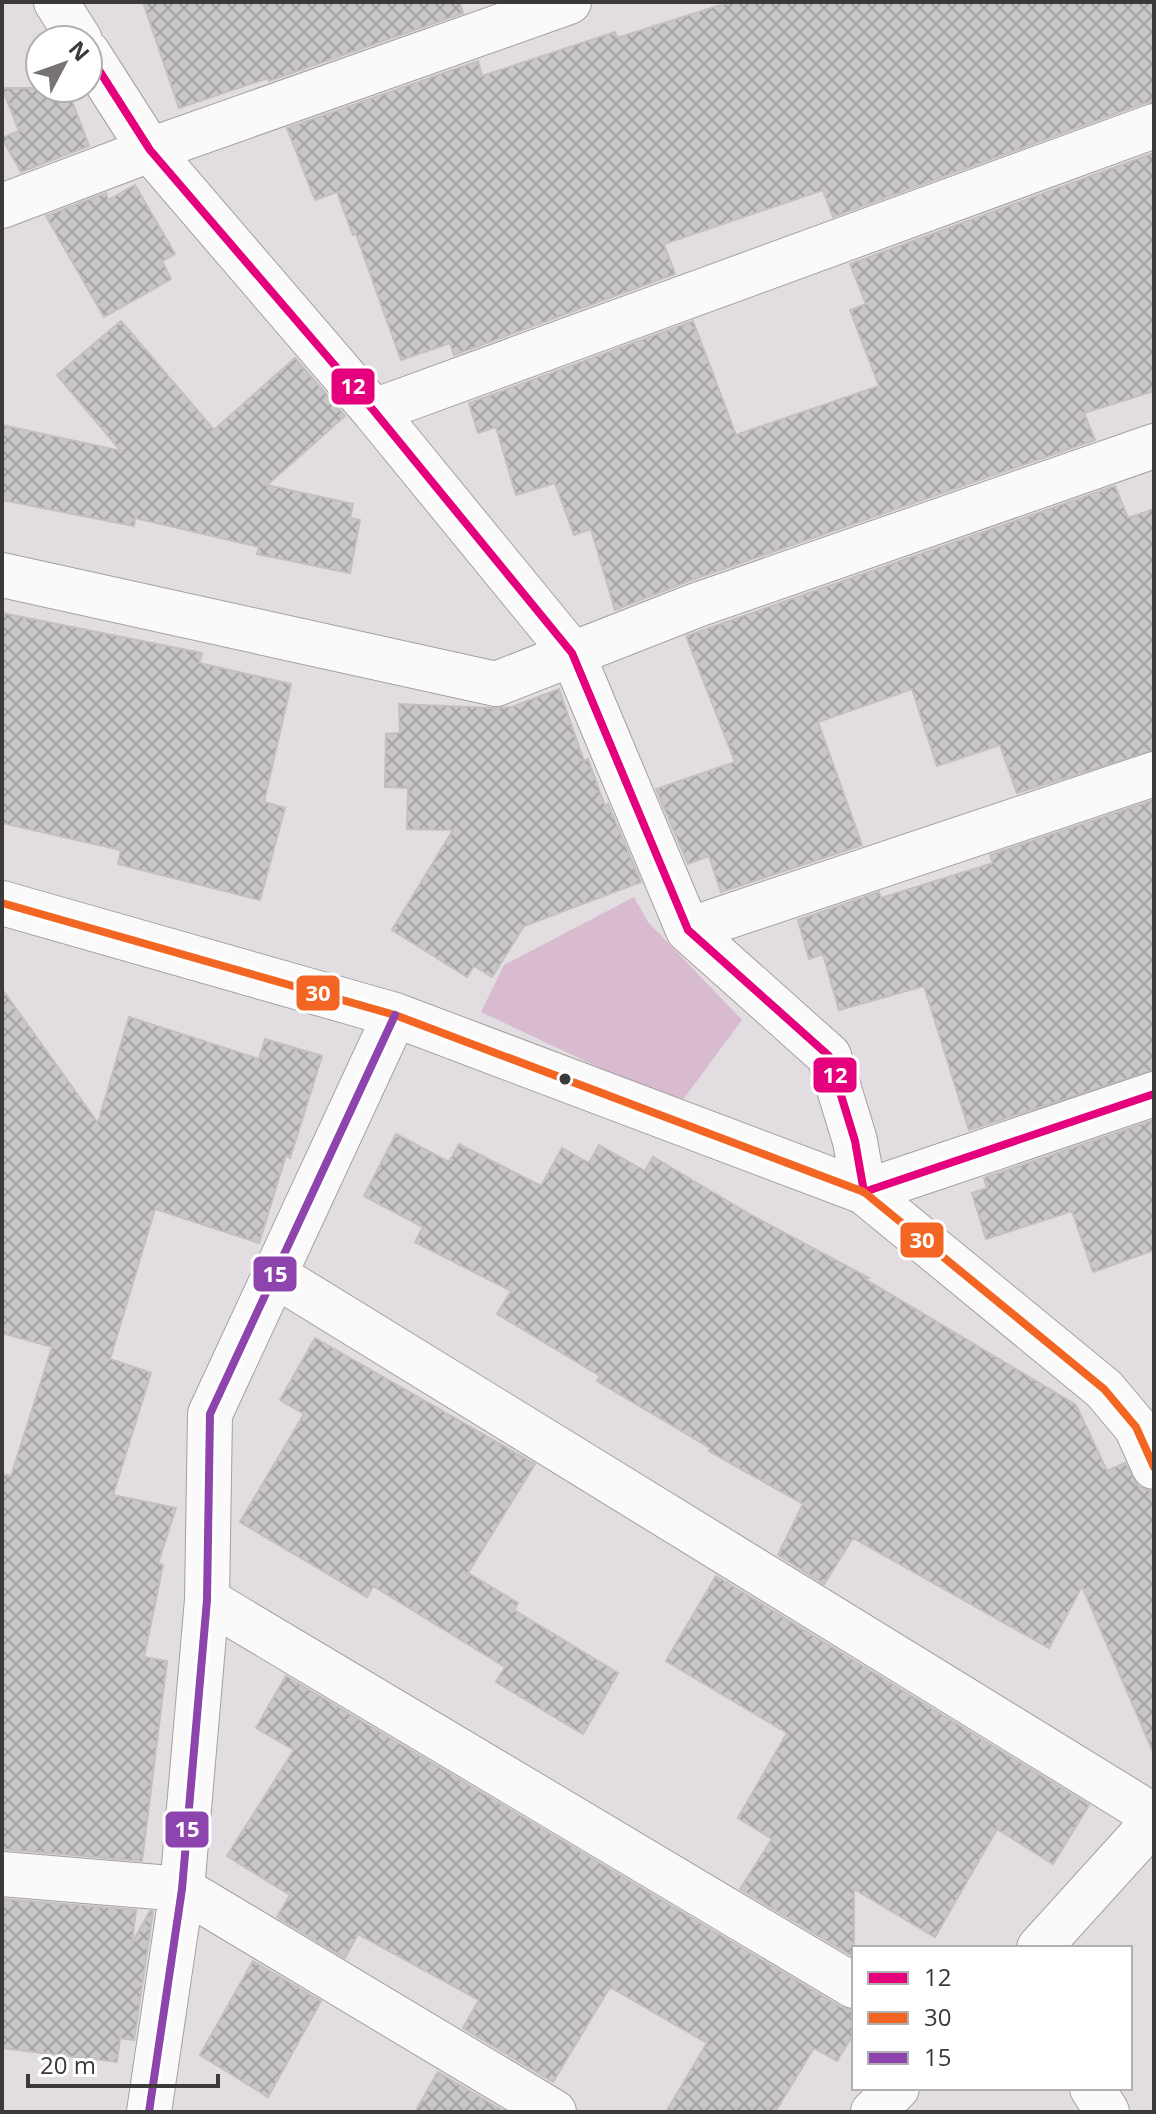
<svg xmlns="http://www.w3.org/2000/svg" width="1156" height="2114" viewBox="0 0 1156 2114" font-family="'Open Sans',sans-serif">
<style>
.green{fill:#d9bbcf}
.building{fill:url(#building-cross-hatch);stroke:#c3bfc1;stroke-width:2}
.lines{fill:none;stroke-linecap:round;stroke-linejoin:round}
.street-casing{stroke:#a4a0a2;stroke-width:46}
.street{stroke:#fbfafa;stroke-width:44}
.bus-1-casing{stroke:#fff;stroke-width:14}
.bus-2-casing{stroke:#fff;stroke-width:14}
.bus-3-casing{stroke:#fff;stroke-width:14}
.bus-1{stroke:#e5007d;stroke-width:8}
.bus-2{stroke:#f26522;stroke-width:8}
.bus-3{stroke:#8e44ad;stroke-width:8}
.bus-dot{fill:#3c393b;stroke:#fff;stroke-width:3}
.line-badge{stroke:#fff;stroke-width:3}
.badge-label{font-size:22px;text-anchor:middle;font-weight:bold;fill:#fff}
</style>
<defs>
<pattern id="building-cross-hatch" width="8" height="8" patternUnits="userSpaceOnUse" patternTransform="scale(2)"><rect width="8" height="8" fill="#c9c6c8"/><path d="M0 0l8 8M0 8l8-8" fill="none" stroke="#a4a2a4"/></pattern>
</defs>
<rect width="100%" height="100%" fill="#e2dde0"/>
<path class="green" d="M634,897L648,922L742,1020L679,1105L481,1012L504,965Z"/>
<path class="building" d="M143,2H460L463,13L269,81L268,78L179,108Z
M730,2H1154V102L1145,103L833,217L823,190L664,244L675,274L454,355L450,343L401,360L356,234L353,235L337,192L315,200L287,128L478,61L482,76L615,32L617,38Z
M2,88H67L89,146L21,172L2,138L19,131Z
M1154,153V391L1084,413L1095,440L689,581L615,610L591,529L574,535L555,483L516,495L496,427L478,433L469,403L693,321L736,435L879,386L850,310L866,304L850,264Z
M135,185L175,254L162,261L171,279L104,317L46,216L106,193L108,200Z
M121,321L214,430L295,358L345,416L267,485L353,504L350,518L360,520L350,573L257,554L259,547L135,518L134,526L2,500V425L121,451L57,375Z
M1115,486L1128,518L1154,509V750L1017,793L1000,745L937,766L912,689L818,722L862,845L721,892L709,856L688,864L656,789L735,762L686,636Z
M2,613L202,653L199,663L291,684L264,802L285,808L260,900L118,864L121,850L2,823Z
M559,689L584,761L588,759L605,806L608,804L641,882L524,926L492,977L474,966L467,977L392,930L453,830L407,829L408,788L385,787L386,734L400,733L399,704L492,708L512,707Z
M1154,800V1070L969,1130L924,986L839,1010L823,954L809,959L798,920L879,892L881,898L993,863L990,855Z
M2,989L98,1123L129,1017L259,1059L265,1039L322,1056L290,1158L286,1155L259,1243L155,1209L110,1359L151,1373L113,1495L176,1508L158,1563L163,1565L144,1657L167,1661L142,1861L2,1849V1474L11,1476L52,1347L2,1333Z
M1154,1120V1250L1093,1272L1072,1211L986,1239L972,1193L987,1188L984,1178Z
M396,1134L449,1162L459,1144L541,1186L562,1148L589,1163L599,1145L645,1171L653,1157L751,1215L869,1278L865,1279L1076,1405L1107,1471L1125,1463L1139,1487L1154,1492V1754L1082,1586L1049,1648L853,1538L824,1584L778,1555L803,1504L709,1451L710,1448L597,1381L600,1376L497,1314L511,1291L415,1242L423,1227L364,1196Z
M315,1338L535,1464L468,1573L518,1603L514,1610L618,1673L583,1734L496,1682L505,1667L373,1586L367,1597L240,1522L304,1414L280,1400Z
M716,1576L1089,1805L1053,1864L997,1829L935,1937L854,1889V1957L740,1889L772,1839L738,1818L787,1733L666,1661Z
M286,1676L841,2007L854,2011V2033L837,2061L814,2048L775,2112H666L707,2043L610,1987L553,2082L463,2028L479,2000L358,1934L345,1958L277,1917L290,1895L227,1856L294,1750L256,1728Z
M2,1899L136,1910L132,1943L150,1911L153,1912L134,2040L120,2038L117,2062L2,2048Z
M253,1961L321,2001L268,2097L200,2055Z
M438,2072L505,2112H415Z"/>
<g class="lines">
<g class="street-casing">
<path id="street" d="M56,2L80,40
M88,53L150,150L374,411L572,653L688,930L829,1056L855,1141L864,1192L1154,1094
M2,206L150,150L569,2
M374,411L1154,126
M2,575L496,684L697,605L1154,446
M2,903L395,1015L864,1192L1104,1389L1136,1427L1154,1467
M688,930L1154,774
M275,1275L1154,1816
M207,1600L854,1986
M2,1874L182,1889L554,2112
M1039,1948L1154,1821
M1092,2088L1107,2112
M149,2112L182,1889L207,1600L210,1414L395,1015
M873,2112L897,2088"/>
</g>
<use href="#street" class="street"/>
<g class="bus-1-casing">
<path id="bus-1" d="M88,53L150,150L374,411L572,653L688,930L829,1056L855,1141L864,1192L1154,1094"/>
</g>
<g class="bus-2-casing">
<path id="bus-2" d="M2,903L395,1015L864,1192L1104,1389L1136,1427L1154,1467"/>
</g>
<g class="bus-3-casing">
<path id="bus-3" d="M149,2112L182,1889L207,1600L210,1414L395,1015"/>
</g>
<use href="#bus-1" class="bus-1"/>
<use href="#bus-2" class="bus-2"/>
<use href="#bus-3" class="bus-3"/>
</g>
<circle class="bus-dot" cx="565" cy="1079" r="7"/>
<g class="line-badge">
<rect x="330" y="367" width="46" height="39" rx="8" fill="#e5007d"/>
<rect x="295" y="974" width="46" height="38" rx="8" fill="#f26522"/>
<rect x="812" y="1056" width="46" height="38" rx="8" fill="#e5007d"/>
<rect x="899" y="1221" width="46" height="38" rx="8" fill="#f26522"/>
<rect x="252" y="1255" width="46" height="38" rx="8" fill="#8e44ad"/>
<rect x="164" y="1810" width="46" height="39" rx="8" fill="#8e44ad"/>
</g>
<g class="badge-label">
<text x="353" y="394">12</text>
<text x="318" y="1001">30</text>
<text x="835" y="1083">12</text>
<text x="922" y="1248">30</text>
<text x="275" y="1282">15</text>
<text x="187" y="1837">15</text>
</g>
<rect width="1156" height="2114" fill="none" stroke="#3c393b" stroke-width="8"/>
<rect x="852" y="1946" width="280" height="144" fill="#ffffff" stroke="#b1b0b1" stroke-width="2"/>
<rect x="868" y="1972" width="40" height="12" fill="#e5007d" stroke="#b1b0b1" stroke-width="2"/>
<text x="924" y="1986" font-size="24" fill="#3c393b">12</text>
<rect x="868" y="2012" width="40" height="12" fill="#f26522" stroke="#b1b0b1" stroke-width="2"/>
<text x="924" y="2026" font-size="24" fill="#3c393b">30</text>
<rect x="868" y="2052" width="40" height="12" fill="#8e44ad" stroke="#b1b0b1" stroke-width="2"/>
<text x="924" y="2066" font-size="24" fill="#3c393b">15</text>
<g transform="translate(64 64) rotate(49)"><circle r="38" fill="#ffffff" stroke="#b1b0b1" stroke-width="2"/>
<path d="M0-6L14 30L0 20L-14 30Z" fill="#767275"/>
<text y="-12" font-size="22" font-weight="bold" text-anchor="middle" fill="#3c393b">N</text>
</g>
<path d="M28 2074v12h190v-12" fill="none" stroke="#3c393b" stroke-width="4"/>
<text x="40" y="2074" font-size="24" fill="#3c393b" stroke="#ffffff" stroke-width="6" paint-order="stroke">20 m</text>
</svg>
